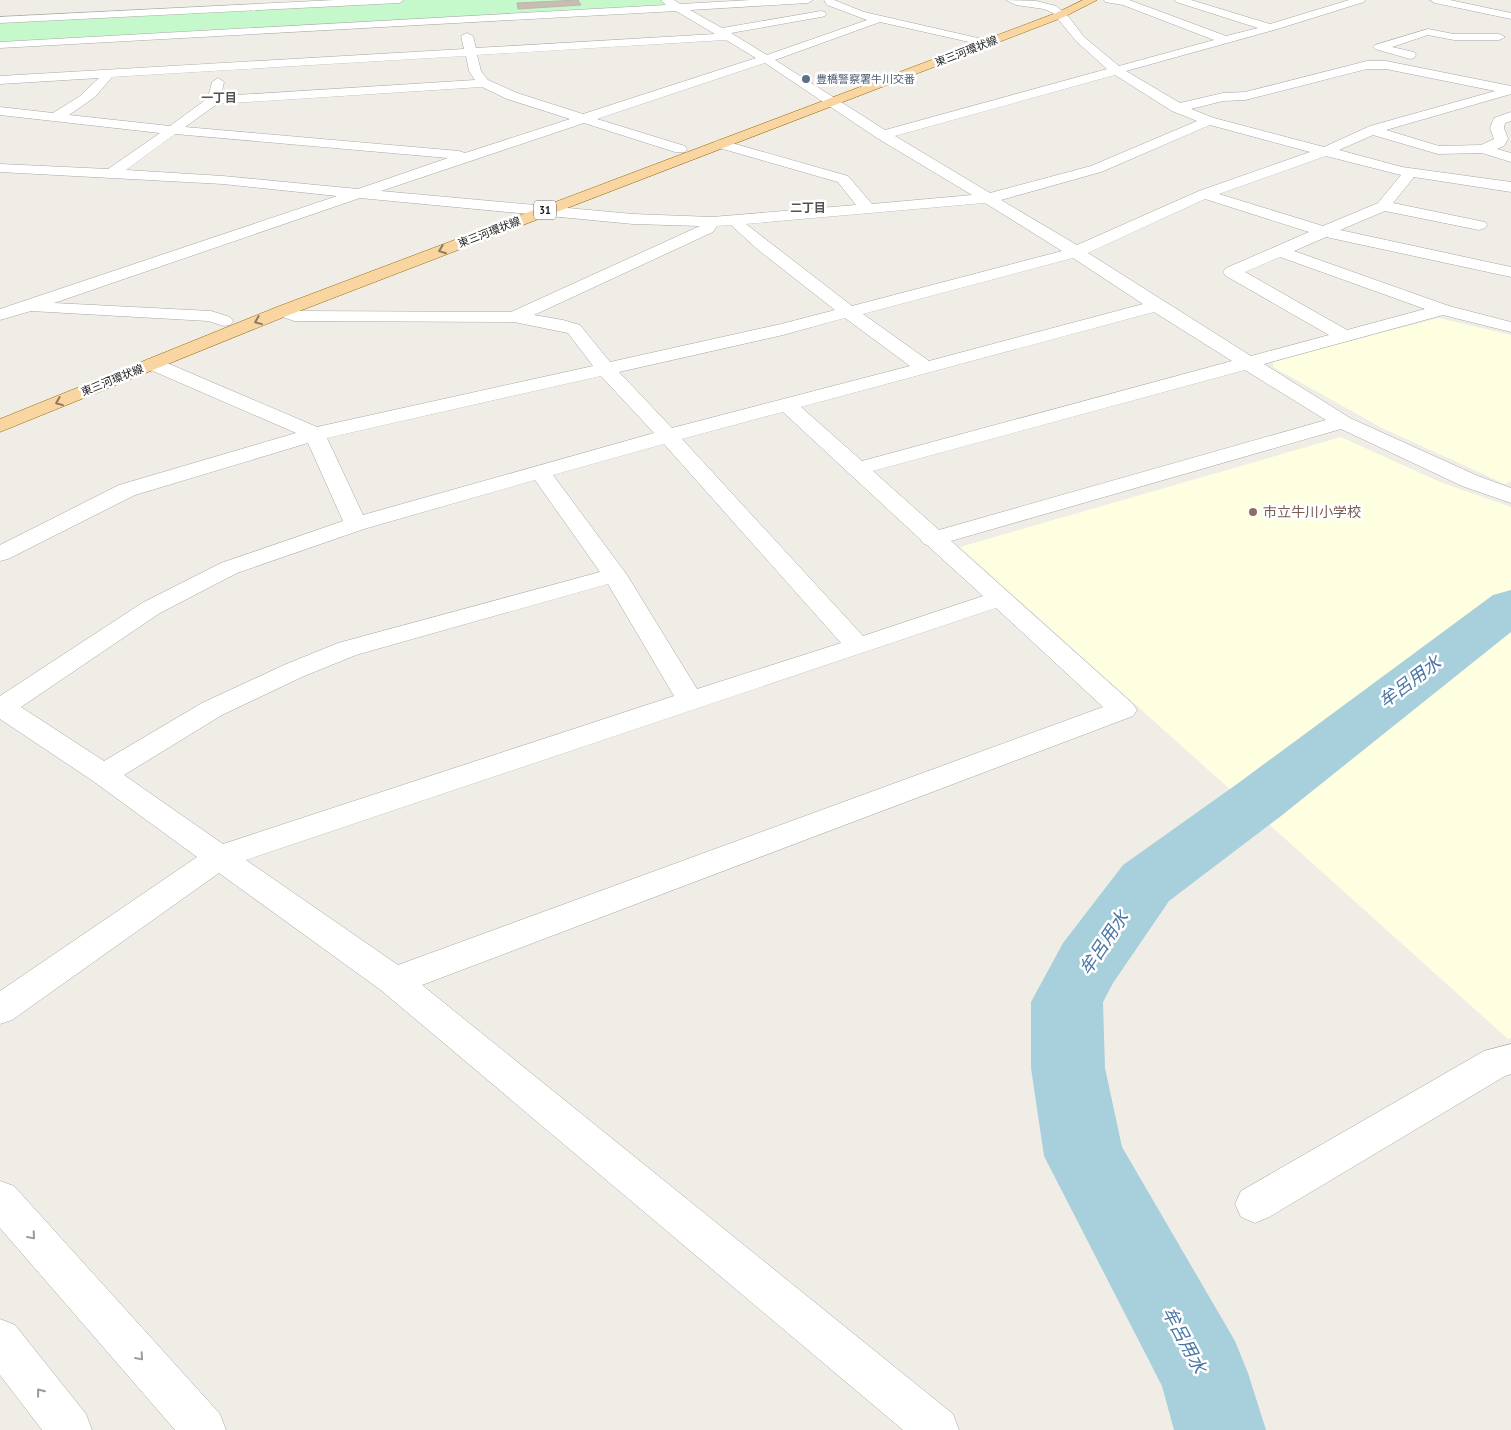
<svg xmlns="http://www.w3.org/2000/svg" width="1511" height="1430" viewBox="0 0 1511 1430" font-family="'PT Sans Narrow','Noto Sans JP',sans-serif">
<style>
.education{fill:#fefee1}
.park{fill:#c5f8ca}
.lines{fill:none;stroke-linecap:round;stroke-linejoin:round}
.river{fill:#a8cfdc;fill-rule:evenodd}
.building{fill:#c5bdb6;stroke:#c1b4a9}
.minor-casing{stroke:#a7a7a7;stroke-width:1}
.major-casing{stroke:#976a04;stroke-width:1}
.minor{fill:#fff;fill-rule:evenodd}
.major{fill:#f9d5a2;fill-rule:evenodd}
.oneway{stroke:#8c7a61}
.oneway2{stroke:#9b9b9b}
.service-dot{fill:#5c6f8a;stroke:#fff;stroke-width:2}
.education-dot{fill:#8d6e63;stroke:#fff;stroke-width:2}
.labels{text-anchor:middle;stroke-width:5;stroke-linejoin:round;paint-order:stroke}
.far-street-label{font-size:11px;fill:#202020;stroke:#fff}
.far-service-label{font-size:11px;fill:#4e5e75;stroke:#fff;text-anchor:start}
.far-neighbourhood-label{font-size:12px;font-weight:bold;fill:#535353;stroke:#fff}
.shield{fill:#fff;stroke:#636363;stroke-width:1}
.shield-label{font-size:12px;font-weight:bold;fill:#202020}
.education-label{font-size:14px;fill:#785e54;stroke:#fff;text-anchor:start}
.near-water-label{font-size:18px;font-style:italic;fill:#4b77a6;stroke:#fff}
</style>
<rect width="100%" height="100%" fill="#f0ede6"/>
<path class="education" d="M1439,318L1511,335V481L1505,484L1382,428L1273,367V361Z
M1341,437L1440,482L1511,507V1038L1508,1039L960,547Z"/>
<path class="park" d="M399,0H666L677,7L0,44V20Z"/>
<g class="lines">
<path class="river" d="M1511,590V632L1281,816L1169,901L1113,983L1103,1002L1105,1068L1122,1147L1235,1341L1248,1373L1266,1430H1174L1162,1386L1044,1156L1031,1068V1002L1063,943L1123,865L1237,784L1493,595Z"/>
</g>
<path class="building" d="M578,0L581,5L518,9L517,3Z"/>
<g class="lines">
<g class="minor-casing">
<path id="minor" d="M335,0H404L399,3L0,23V17Z
M661,0H674L680,4L751,0H813L808,3L690,10L722,28L821,11L825,12L826,14L825,16L821,17L731,33L767,55L867,20L827,5L824,0H834L864,12L991,41L993,43L991,45L987,46L880,22L775,60L885,130L1107,69L1076,41L1053,13L1044,9L1016,5L1006,0L1036,1L1056,6L1068,16L1084,37L1119,66L1214,40L1123,5L1105,2L1104,0H1129L1226,36L1258,28L1176,2L1175,0H1191L1270,24L1349,0H1365L1364,2L1274,30L1126,71L1180,103L1223,93L1245,92L1367,61H1386L1511,86V94L1386,130L1439,146L1481,145L1494,139L1490,128L1494,118L1511,112V121L1505,123L1504,128L1508,139L1504,146L1497,149L1511,153V162L1482,153L1438,154L1373,135L1339,150L1402,167L1511,182V192L1414,177L1393,203L1485,222L1487,225L1485,228L1479,230L1385,211L1340,230L1511,267V277L1326,237L1294,251L1449,306L1511,322V332L1443,315L1264,364L1350,418L1478,476L1511,488V503L1462,486L1341,429L951,541L1133,704L1137,710L1133,716L422,985L953,1414L959,1430H903L382,991L219,873L12,1020L0,1024V991L197,857L93,781L0,719V696L142,603L221,563L343,521L308,443L135,495L8,559L0,561V545L119,485L296,433L146,368L143,364L146,360L153,358L160,360L317,427L593,366L568,333L514,322L294,321L277,315L274,311L277,307L283,306L297,311L511,312L700,226L633,224L360,198L54,303L211,311L230,317L233,321L230,325L224,326L208,321L31,311L0,320V309L337,196L223,184L0,172V164L108,169L160,133L0,115V107L53,113L80,96L99,78L0,84V76L464,49L461,36L467,33L473,36L476,48L715,34L676,11L0,48V42L666,5ZM726,40L756,58L583,114L517,93L488,80L481,71L477,55ZM466,56L469,71L475,80L221,96L224,82L218,78L212,82L208,98L170,126L69,115L95,97L112,77ZM765,63L877,138L972,195L872,204L848,176L721,140L716,141L714,144L716,147L838,182L856,205L712,217L633,214L381,191L584,123L675,152H685L687,149L685,146L597,119ZM1367,69H1386L1495,91L1370,126L1324,147L1214,118L1191,109L1223,101L1245,100ZM1115,75L1172,111L1197,121L1091,166L990,193L895,136ZM482,87L507,99L570,119L465,153L459,151L185,127L217,104ZM1210,125L1310,152L1199,191L1077,245L1001,200L1101,172ZM175,134L448,158L358,189L223,176L126,170ZM1326,156L1401,175L1378,203L1323,226L1219,194ZM1205,199L1309,232L1226,268L1223,272L1226,276L1329,335L1251,356L1088,253ZM985,203L1062,251L852,306L746,224ZM731,225L757,249L835,310L781,324L610,362L580,325L563,320L534,315L713,232L717,226ZM1280,257L1425,309L1347,330L1245,272ZM1073,258L1143,304L929,361L863,314ZM1154,312L1232,361L862,461L801,407ZM845,318L910,366L672,428L619,372L783,335ZM1245,370L1326,420L939,530L873,471ZM601,376L654,433L363,515L327,438ZM783,412L920,539L924,544L927,545L983,596L863,636L682,439ZM664,444L841,643L697,689L627,575L553,475ZM535,480L600,572L338,643L284,665L202,703L104,761L21,707L160,613L237,573L364,529ZM608,584L674,696L223,844L124,775L222,715L302,677L356,655ZM996,608L1103,707L398,965L246,860Z
M1430,0H1450L1511,13V19L1435,3Z
M1428,29L1454,34H1499L1505,37L1499,40H1454L1428,35L1392,47L1414,52L1416,55L1414,58L1410,59L1375,49L1373,47L1375,45Z
M1511,1044V1074L1505,1076L1269,1217L1255,1223L1241,1217L1235,1204L1241,1191L1484,1051Z
M0,1181L14,1186L220,1414L226,1430H175L0,1228Z
M0,1319L15,1325L86,1414L92,1430H42L0,1375Z"/>
</g>
<g class="major-casing">
<path id="major" d="M1083,0H1097L1064,17L289,315L0,432V419L277,307L1056,13Z"/>
</g>
<use href="#minor" class="minor"/>
<use href="#major" class="major"/>
</g>
<defs><path id="oneway-chevron" d="M-2-3.5L2.5 0L-2 3.5" fill="none" stroke-width="1.6" stroke-linecap="round" stroke-linejoin="round" transform="scale(1.25)"/></defs>
<g class="oneway">
<use href="#oneway-chevron" transform="translate(442 250) rotate(159)"/>
<use href="#oneway-chevron" transform="translate(258 321) rotate(158)"/>
<use href="#oneway-chevron" transform="translate(59 402) rotate(158)"/>
</g>
<g class="oneway2">
<use href="#oneway-chevron" transform="translate(32 1236) rotate(49)"/>
<use href="#oneway-chevron" transform="translate(140 1357) rotate(49)"/>
<use href="#oneway-chevron" transform="translate(40 1392) rotate(-128)"/>
</g>
<circle class="service-dot" cx="806" cy="79" r="5"/>
<circle class="education-dot" cx="1253" cy="512" r="5"/>
<g class="labels">
<g class="far-street-label">
<text transform="translate(966 51) rotate(-21)" y="4">東三河環状線</text>
<text transform="translate(489 232) rotate(-21)" y="4">東三河環状線</text>
<text transform="translate(112 380) rotate(-22)" y="4">東三河環状線</text>
</g>
<g class="far-service-label">
<text x="816" y="83">豊橋警察署牛川交番</text>
</g>
<g class="far-neighbourhood-label">
<text x="219" y="102">一丁目</text>
<text x="808" y="212">二丁目</text>
</g>
<rect class="shield" x="534" y="200.5" width="22" height="19" rx="4"/>
<g class="shield-label">
<text x="545" y="214">31</text>
</g>
<g class="education-label">
<text x="1263" y="517">市立牛川小学校</text>
</g>
<g class="near-water-label">
<text transform="translate(1410 682) rotate(-37)" y="6">牟呂用水</text>
<text transform="translate(1104 943) rotate(-56)" y="6">牟呂用水</text>
<text transform="translate(1184 1340) rotate(62)" y="6">牟呂用水</text>
</g>
</g>
</svg>
